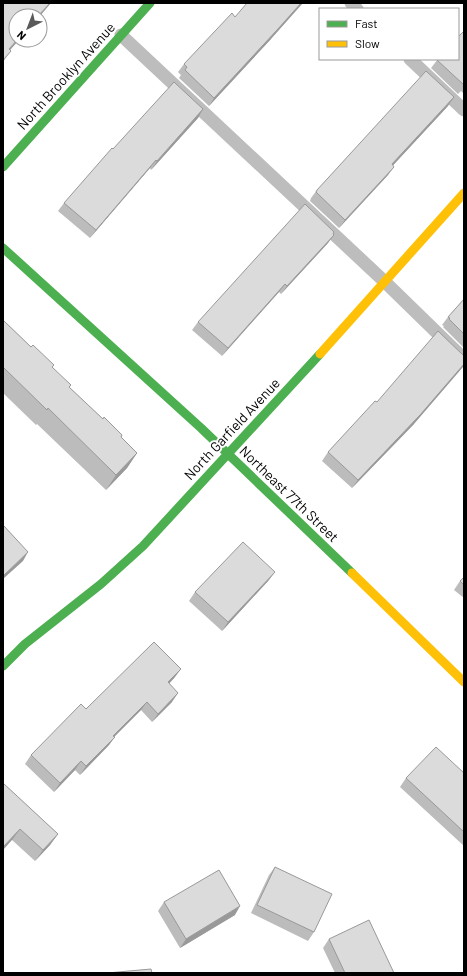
<svg xmlns="http://www.w3.org/2000/svg" width="467" height="976" viewBox="0 0 467 976" font-family="Barlow,sans-serif">
<style>
.lines{fill:none;stroke-linecap:round;stroke-linejoin:round}
.lane{stroke:#bdbdbd;stroke-width:13}
.fast{stroke:#4caf50;stroke-width:9}
.slow{stroke:#ffc107;stroke-width:9}
.wall{fill:#bcbcbc}
.shaded-wall{fill:#999}
.building{fill:#dbdbdb;stroke:#999}
.labels{text-anchor:middle;stroke-width:4;stroke-linejoin:round;paint-order:stroke}
.street-label{font-size:14px;fill:#000;stroke:#fff}
</style>
<rect width="100%" height="100%" fill="#fff"/>
<g class="lines">
<path class="lane" d="M351,3L357,9
M121,35L385,282L464,359
M410,59L464,110"/>
<path class="fast" d="M3,167L150,3
M3,248L201,428L352,573
M3,666L25,644L101,584L143,546L320,354"/>
<path class="slow" d="M320,354L464,193
M352,573L464,682"/>
</g>
<path class="wall" d="M235,17L271,39L209,106L179,78L181,75L178,72L184,64Z
M464,31V94L461,91L458,94L431,68L438,59Z
M448,106L393,165L388,175L339,228L310,201L311,198L317,190Z
M203,109L198,118L151,170L150,168L90,238L58,211L64,203L113,149Z
M333,234L328,243L281,294L279,292L222,356L192,330L198,322Z
M464,299V348L443,327L444,326L442,325L448,317Z
M3,320L52,367L69,387L103,419L122,435L121,437L137,453L127,468L106,490L37,424L36,425L3,393Z
M377,402L414,424L352,488L322,461L328,452Z
M464,577V598L454,590L460,581Z
M269,580L222,631L189,601L195,592Z
M175,677L169,684L172,702L152,722L141,710L114,737L109,745L80,775L75,770L54,792L25,764L31,755L86,709Z
M464,773V846L400,787L406,778Z
M3,783L58,834L50,845L35,861L12,840Z
M275,867L314,932L308,941L251,913L269,875Z
M164,902L235,915L180,948L158,911Z
M329,939L394,973H335L323,948Z"/>
<path class="shaded-wall" d="M50,3H51L40,16H38Z
M301,3H303L271,39L209,106L214,98Z
M17,40H19L3,58L9,49Z
M11,51L5,59L3,62V60Z
M454,97L448,106L386,173L392,164Z
M203,109L198,118L151,170L157,161Z
M156,160L150,168L90,238L96,230Z
M394,167L388,175L339,228L345,220Z
M334,235L328,243L281,294L287,286Z
M285,284L279,292L222,356L228,348Z
M464,364L463,367L414,424L352,488L358,480Z
M137,453L127,468L106,490L116,475Z
M28,552L23,561L3,579V576Z
M275,572L269,580L222,631L228,622Z
M181,669L175,677L162,691L168,682Z
M178,693L172,702L152,722L158,714Z
M147,702L141,710L107,744L113,736Z
M115,737L109,745L80,775L86,766Z
M81,761L75,770L54,792L60,783Z
M20,829L12,840L3,850V847Z
M58,834L50,845L35,861L43,850Z
M240,906L235,915L180,948L186,939Z"/>
<path class="building" d="M3,3H50L38,16H16V40H17L9,49L11,51L3,60Z
M247,3H301L277,30L214,98L185,70L187,67L184,64L232,13L235,17Z
M464,31V85L437,60L438,59H458V37Z
M426,71L454,97L392,164L394,167L345,220L316,192L317,190Z
M174,82L203,109L157,161L156,160L96,230L64,203L112,148L113,149Z
M305,204L334,232L333,234L334,235L287,286L285,284L228,348L198,322Z
M464,299V334L449,319L450,318L448,317Z
M3,320L31,347L33,345L54,365L52,367L71,385L69,387L103,419L104,417L122,435L121,437L137,453L116,475L48,408L47,410L3,367Z
M438,331L464,356V364L420,415L358,480L328,452L375,401L377,402Z
M4,526L28,552L3,576V527Z
M243,542L275,572L228,622L195,592Z
M464,577V585L460,581Z
M154,642L181,669L168,682L178,693L158,714L147,702L113,736L115,737L86,766L81,761L60,783L31,755L81,704L86,709Z
M436,747L464,773V832L406,778Z
M3,783L58,834L43,850L20,829L3,847Z
M275,867L332,894L314,932L257,905Z
M219,870L240,906L186,939L164,902Z
M369,920L394,973H345L329,939Z
M151,969L152,973H107Z"/>
<g class="labels">
<g class="street-label">
<text transform="translate(66 76) rotate(-48)" y="5">North Brooklyn Avenue</text>
<text transform="translate(232 429) rotate(-47)" y="5">North Garfield Avenue</text>
<text transform="translate(289 494) rotate(44)" y="5">Northeast 77th Street</text>
</g>
</g>
<rect width="467" height="976" fill="none" stroke="#000000" stroke-width="8"/>
<rect x="319" y="8" width="140" height="52" fill="#ffffff" stroke="#999999"/>
<rect x="327" y="21" width="20" height="6" fill="#4caf50" stroke="#999999"/>
<text x="355" y="28" font-size="12" fill="#000000">Fast</text>
<rect x="327" y="41" width="20" height="6" fill="#ffc107" stroke="#999999"/>
<text x="355" y="48" font-size="12" fill="#000000">Slow</text>
<g transform="translate(28 28) rotate(222)"><circle r="19" fill="#ffffff" stroke="#999999"/>
<path d="M0-3L7 15L0 10L-7 15Z" fill="#595959"/>
<text y="-6" font-size="11" font-weight="bold" text-anchor="middle" fill="#000000">N</text>
</g>
</svg>
